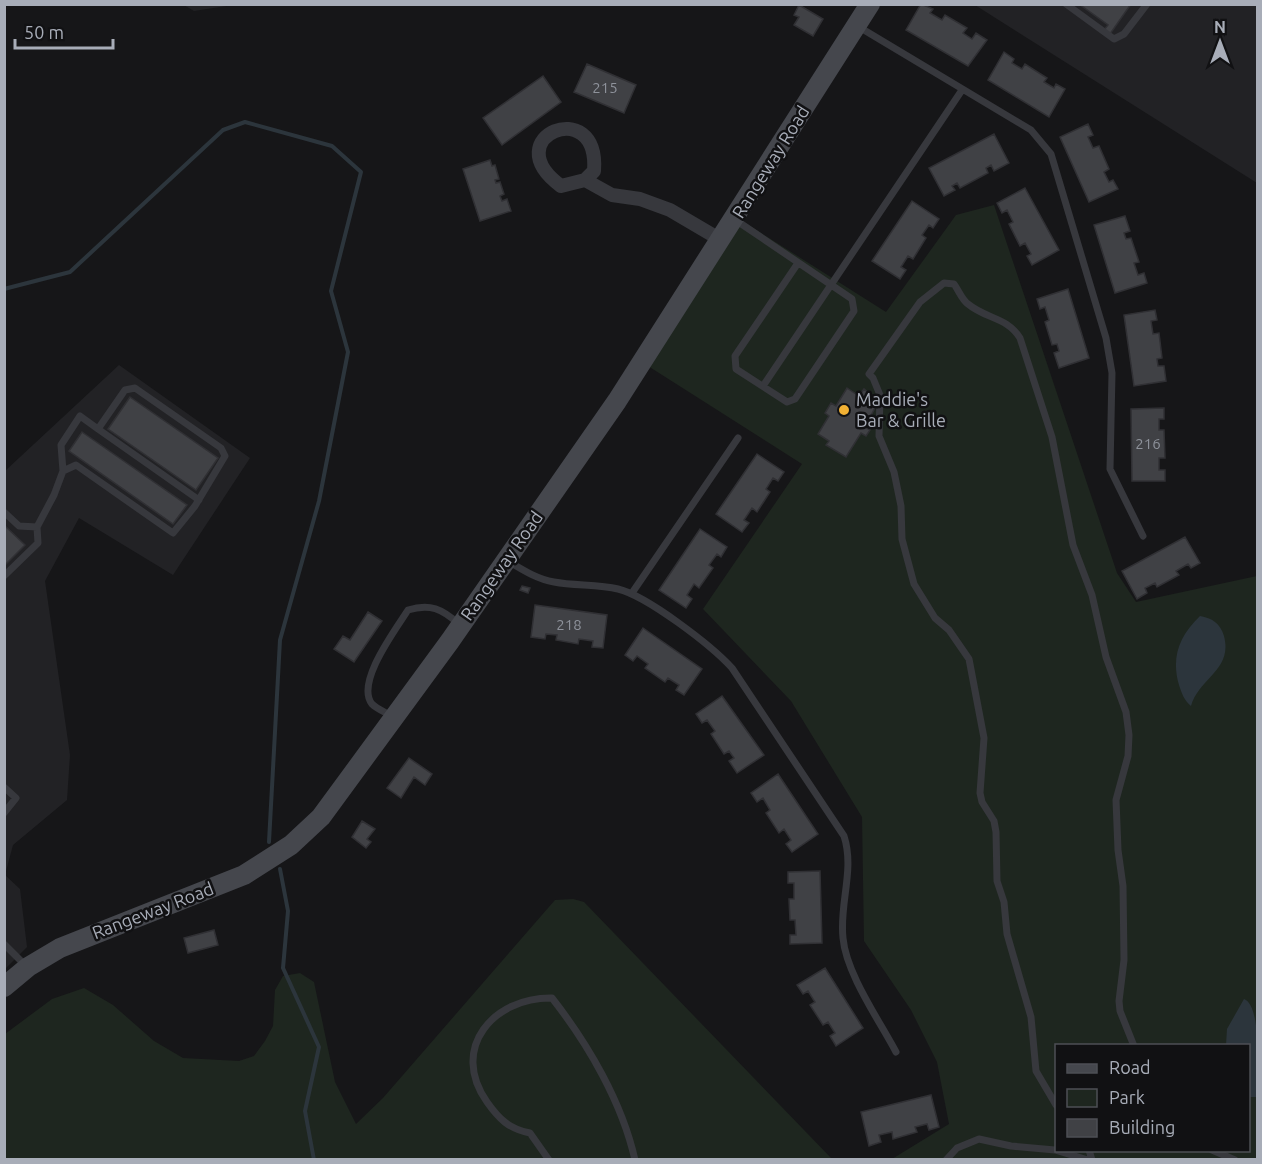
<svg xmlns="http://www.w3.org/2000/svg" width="1262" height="1164" viewBox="0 0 1262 1164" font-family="Ubuntu,sans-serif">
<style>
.built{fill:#222225}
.green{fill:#1e261f;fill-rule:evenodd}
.water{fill:#2c353c}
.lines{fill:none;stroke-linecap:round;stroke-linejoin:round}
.stream{stroke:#2c353c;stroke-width:4}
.building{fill:#404145;stroke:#303034;stroke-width:1.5}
.lane{stroke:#37383d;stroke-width:7}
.street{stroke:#37383d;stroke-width:14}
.secondary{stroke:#45474d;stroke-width:20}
.poi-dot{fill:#f2b134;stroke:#111113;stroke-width:2}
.labels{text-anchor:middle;stroke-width:5;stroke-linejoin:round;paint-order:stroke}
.number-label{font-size:15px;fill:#8e929b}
.street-label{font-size:18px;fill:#a8adb8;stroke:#111113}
.poi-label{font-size:18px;fill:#a8adb8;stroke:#111113;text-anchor:start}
</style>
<rect width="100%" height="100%" fill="#161618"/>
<path class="built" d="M184,5H233L194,11Z
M975,5H1257V183Z
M119,365L250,458L173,575L79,518L45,581L70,755L67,800L13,845L5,875L20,889L27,947L5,969V471Z"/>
<path class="green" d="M994,205L1117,573L1136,602L1257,576V1159H892L949,1124L937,1062L911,1010L864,941L862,817L791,701L703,609L802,464L648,366L739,219L886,312L956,215ZM1056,1046H1248V1150H1056Z
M573,899L584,902L832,1159L5,1160V1034L52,999L84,988L113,1005L154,1041L183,1058L239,1061L254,1056L265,1041L273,1026L275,990L283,976L300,973L314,982L335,1082L356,1124L383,1098L555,900Z"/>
<path class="water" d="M1200,616C1212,618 1220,623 1224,636C1233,670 1199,678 1191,706C1184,700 1182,694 1179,685C1171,658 1179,636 1200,616Z
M1244,999C1262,1005 1258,1076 1257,1097H1249L1248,1046L1226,1045L1227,1029Z"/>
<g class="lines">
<path class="stream" d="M4,289L70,272L223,130L245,122L332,146L361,172L331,291L348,352L319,501L280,640L269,842
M280,869L288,911L283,968L319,1047L305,1111L314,1160"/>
</g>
<path class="building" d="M921,4L933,9L930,13L942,20L945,15L967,28L963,33L972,39L976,33L987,40L968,66L906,30Z
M1079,4H1131L1110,34L1104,30L1108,25Z
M799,5L823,19L813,36L794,25L799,17L794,15Z
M1004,52L1014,59L1012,63L1022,69L1025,64L1047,78L1044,82L1054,88L1056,84L1065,89L1049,117L988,80Z
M587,64L636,85L624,113L574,92Z
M543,76L561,102L502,145L483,118Z
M1088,124L1093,135L1088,137L1093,148L1099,146L1109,169L1104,172L1109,182L1113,180L1118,189L1089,202L1060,137Z
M994,134L1009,163L994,171L991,165L986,168L988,173L960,188L957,183L952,186L955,190L944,196L929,168Z
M490,160L492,166L495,165L499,179L495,180L496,183L500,182L504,194L500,196L502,201L507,199L511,211L480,221L463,169Z
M1025,188L1059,250L1032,265L1027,256L1031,254L1025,243L1020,246L1009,224L1013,222L1007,210L1002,213L997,203Z
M912,201L939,219L933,228L929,225L922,235L926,238L913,259L908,256L901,267L906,270L900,279L872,261Z
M1125,216L1130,231L1124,233L1126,239L1131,238L1139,262L1134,263L1138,275L1144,273L1147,283L1115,293L1094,225Z
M1068,289L1089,358L1059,368L1054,353L1059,351L1057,344L1052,345L1045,322L1049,320L1045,307L1040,309L1037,299Z
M1155,310L1157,320L1151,321L1153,334L1159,333L1162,358L1157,359L1158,366H1164L1166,381L1134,386L1124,315Z
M847,388L859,396L864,389L878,402L865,427L870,430L866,436L861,433L846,457L826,445L829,441L818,434L829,416L825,413L831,403L836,406Z
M130,397L218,458L196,490L108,429Z
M1164,408V419H1159V430H1164L1165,458H1159V470H1165V481H1132L1131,409Z
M82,432L187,505L173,524L69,451Z
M757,454L784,472L778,481L773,478L766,489L770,492L757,512L752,508L744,520L749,523L742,532L716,514Z
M4,525L25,545L4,566Z
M700,529L727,547L721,557L717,554L709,565L713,568L699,588L694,584L687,595L692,599L686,608L659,590Z
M1185,537L1200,563L1191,568L1188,564L1176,571L1179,575L1157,587L1155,583L1145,588L1147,593L1137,599L1122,571Z
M522,586L530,588L528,593L520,590Z
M535,605L607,615L603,648L592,647L593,641L579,639L578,644L556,640L557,635L546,634L545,639L531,637Z
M368,612L382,621L354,662L334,649L343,636L350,640Z
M643,628L702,669L684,695L676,690L679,685L668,678L665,682L645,668L648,664L637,656L633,661L625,655Z
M722,696L764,755L737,773L729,761L734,758L729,751L724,754L711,734L715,731L707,720L702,723L696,714Z
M409,758L432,774L425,785L414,777L401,798L387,788Z
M778,774L818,834L792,852L786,844L791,840L784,829L779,833L766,813L770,810L763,798L757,802L751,793Z
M362,821L375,829L367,839L371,842L366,848L352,837Z
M820,871L822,943L790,944V935H796L795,920H790L789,899H794V883H788V872Z
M214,930L218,945L188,953L184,938Z
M825,968L863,1028L836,1046L830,1036L835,1033L828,1022L823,1025L810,1005L815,1002L808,991L803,994L797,985Z
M931,1095L939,1127L929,1130L927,1124L915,1127L917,1132L893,1139L892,1132L879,1135L881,1142L869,1146L861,1112Z"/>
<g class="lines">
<path class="lane" d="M1066,4L1114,39L1124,34L1147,4
M859,27L1031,130L1051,154L1106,338L1112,373L1110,469L1143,536
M734,219L852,299L854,311L795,399L787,402L736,369L735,356L798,263
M763,386L962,90
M98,429L199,500
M4,512L19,526L37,527
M508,561C523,570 537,579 554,582C575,586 598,584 618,589C647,596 711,645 732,668L844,836C855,870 839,904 843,938C846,973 879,1020 896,1052
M4,576L38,543L37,527L54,495L63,471L61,445L80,416L98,429L125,390L135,388L221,448L225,456L195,506L173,533L76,465L63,471
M632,593L738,438
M393,717C387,713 377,709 372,704C355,683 396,629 408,610C430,603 442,609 459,624
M4,787L16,798L4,813
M4,944L26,966
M1056,1105L1036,1071L1031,1017L1007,934L1004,902L997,881L996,832L994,821L982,802L980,793L984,738L969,659L949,630L935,618L914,584L902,539L901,506L894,472L879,436L880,395L873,378L869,374L920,302L944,283L954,284C959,291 962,300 968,304C986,319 1007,317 1020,338L1052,437L1073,545L1092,595L1106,657L1126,712L1129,735L1128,756L1116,800L1118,850L1123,886L1124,960L1119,1001L1120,1011L1134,1046
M1089,1150L1092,1160
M1212,1150L1235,1160
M549,1160L530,1133C509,1129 499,1119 487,1102C449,1048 494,997 552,998C588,1044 622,1102 635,1160
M946,1160L957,1148L979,1139L1011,1146L1055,1150L1088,1160"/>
<path class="street" d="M585,180L561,186C494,137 600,94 594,171L585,180L612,195L640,199L670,210L721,240"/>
<path class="secondary" d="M4,987L28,967L60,948L244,875L291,845L321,817L450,641L617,401L870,4"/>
</g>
<circle class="poi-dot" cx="844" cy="410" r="6"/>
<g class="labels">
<g class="number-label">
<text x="605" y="93">215</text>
<text x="1148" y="449">216</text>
<text x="569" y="630">218</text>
</g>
<g class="street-label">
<text transform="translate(771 162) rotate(-58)" y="6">Rangeway Road</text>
<text transform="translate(502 566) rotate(-55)" y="6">Rangeway Road</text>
<text transform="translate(153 911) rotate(-21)" y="6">Rangeway Road</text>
</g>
<g class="poi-label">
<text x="856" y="406">Maddie's<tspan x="856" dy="21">Bar &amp; Grille</tspan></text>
</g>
</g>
<rect width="1262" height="1164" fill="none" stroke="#a8adb8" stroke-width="12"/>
<rect x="1055" y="1044" width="195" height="108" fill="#111113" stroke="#4d4f55" stroke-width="1.5"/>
<rect x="1067" y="1064" width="30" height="9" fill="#45474d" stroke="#4d4f55" stroke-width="1.5"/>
<text x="1109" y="1074" font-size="18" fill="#a8adb8">Road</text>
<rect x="1067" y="1089" width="30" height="18" fill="#1e261f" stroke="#4d4f55" stroke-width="1.5"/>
<text x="1109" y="1104" font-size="18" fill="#a8adb8">Park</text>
<rect x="1067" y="1119" width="30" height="18" fill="#404145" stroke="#4d4f55" stroke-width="1.5"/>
<text x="1109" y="1134" font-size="18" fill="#a8adb8">Building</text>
<g transform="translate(1220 42)" stroke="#111113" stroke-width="4.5" paint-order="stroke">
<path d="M0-4.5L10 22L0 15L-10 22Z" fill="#a8adb8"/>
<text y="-9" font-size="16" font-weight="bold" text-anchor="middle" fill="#a8adb8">N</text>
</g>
<path d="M15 39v9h98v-9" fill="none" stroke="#a8adb8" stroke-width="3"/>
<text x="24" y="39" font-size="18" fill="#a8adb8" stroke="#111113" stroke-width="4.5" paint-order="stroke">50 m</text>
</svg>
